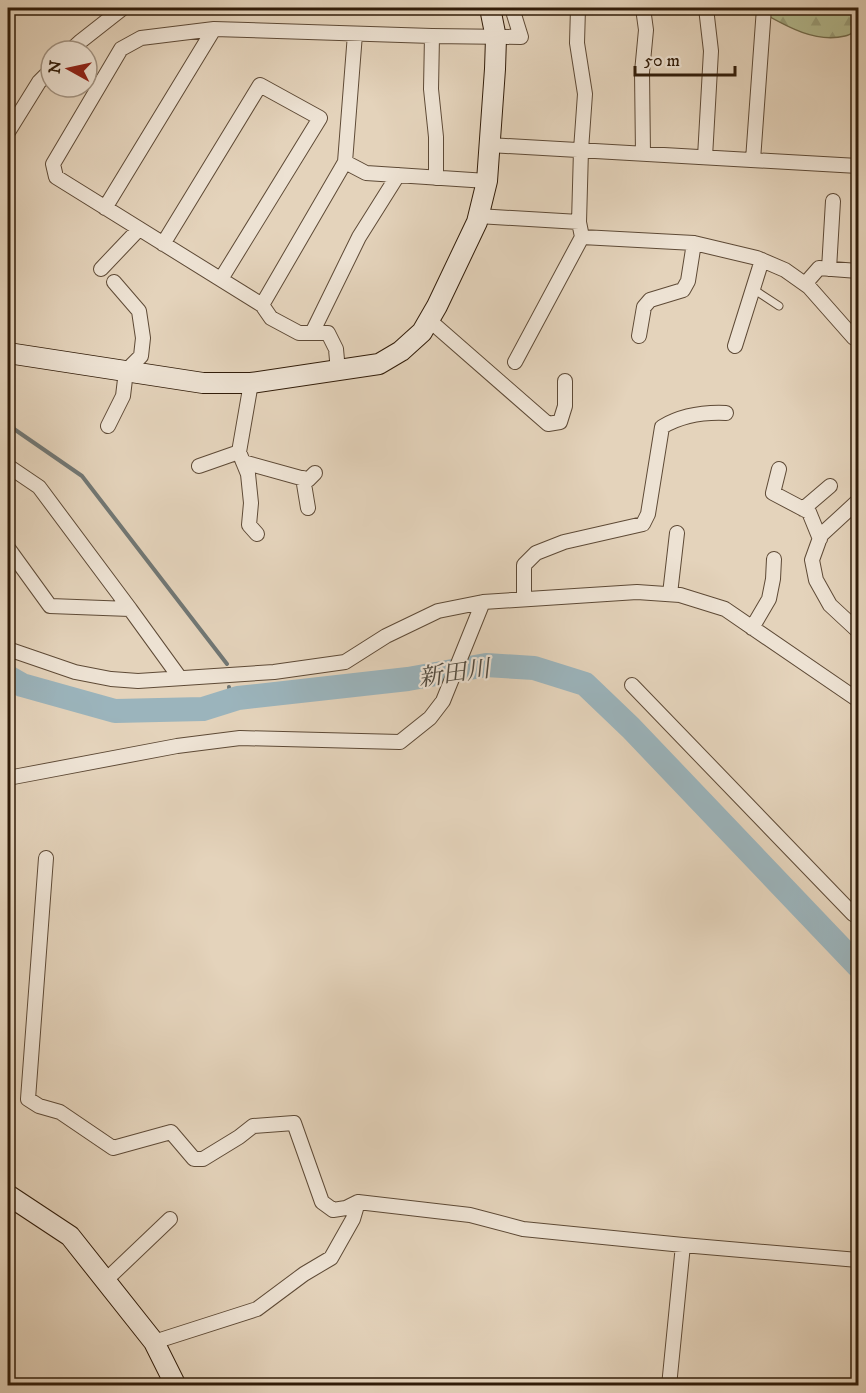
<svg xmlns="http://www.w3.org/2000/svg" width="866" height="1393" viewBox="0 0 866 1393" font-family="'IM FELL DW Pica','Noto Serif JP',serif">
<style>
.forest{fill:url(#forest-firs);stroke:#726c4d;stroke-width:1.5}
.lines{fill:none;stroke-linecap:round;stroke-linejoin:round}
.stream{stroke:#717774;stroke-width:4}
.river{stroke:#9bb4bc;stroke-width:24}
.lane-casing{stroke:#5e4a36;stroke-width:9}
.street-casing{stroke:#5e4a36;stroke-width:16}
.secondary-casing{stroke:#311c09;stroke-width:22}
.lane{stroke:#ede2d3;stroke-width:7}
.street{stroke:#ede2d3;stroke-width:14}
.secondary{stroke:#ede2d3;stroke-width:20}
.labels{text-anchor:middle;stroke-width:4.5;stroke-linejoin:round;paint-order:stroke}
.water-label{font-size:24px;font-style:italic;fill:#514a3f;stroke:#ede2d3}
</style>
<defs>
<pattern id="forest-firs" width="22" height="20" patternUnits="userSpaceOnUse" patternTransform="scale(1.5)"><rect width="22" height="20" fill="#b4bc91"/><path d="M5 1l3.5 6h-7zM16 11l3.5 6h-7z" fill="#9ba17c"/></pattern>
</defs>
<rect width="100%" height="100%" fill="#e4d3bb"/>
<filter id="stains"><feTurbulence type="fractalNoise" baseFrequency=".00333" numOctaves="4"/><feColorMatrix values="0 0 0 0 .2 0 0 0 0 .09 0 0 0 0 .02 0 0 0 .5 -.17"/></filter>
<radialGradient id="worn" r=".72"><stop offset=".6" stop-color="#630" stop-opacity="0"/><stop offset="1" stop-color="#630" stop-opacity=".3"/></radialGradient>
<path class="forest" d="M754,8H858V30C854,32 850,35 845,36C813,44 781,23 754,8Z"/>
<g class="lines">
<path class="stream" d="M8,402L10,419L14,429L82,476L227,664
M229,687L231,701"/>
<path class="river" d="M8,677L22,685L115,711L203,709L238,698L408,679L486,665L534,668L585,684L631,728L858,966"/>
<g class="lane-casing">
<path id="lane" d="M753,289L779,306"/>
</g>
<g class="street-casing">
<path id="street" d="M578,8L577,43L585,94L581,150L579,222L582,237L694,243L757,258L785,270L809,287L854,338H858
M643,8L646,30L642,72L643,154
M432,36L431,89L436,137V178
M70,51L81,41L123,8
M8,132L39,82L51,70
M489,145L858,166
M705,157L711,51L706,8
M753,160L764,8
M345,162L366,173L487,181
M105,208L214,29
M478,216L579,222
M163,244L260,85L320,118L221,279
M101,269L139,229
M829,269L833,201
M805,284L819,268L858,271
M262,305L345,162L355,34
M429,320L548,424L560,422L565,406V381
M312,333L359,237L398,175
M639,336L644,307L650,300L683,290L688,281L694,243
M735,346L762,260
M515,362L582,237
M338,371L336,349L328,333H299L271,318L262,305L56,177L53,164L121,49L141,38L214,29L432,36L521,37L512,8
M108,426L123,396L126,371L141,356L143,338L139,311L114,282
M239,452L248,474L251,503L249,525L257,534
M243,462L308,480L315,473
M8,466L39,487L130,609
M199,466L239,452L251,383
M779,469L773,493L809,512L820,539
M303,478L308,508
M858,501L821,535L812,560L816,580L830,605L858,631
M803,509L830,486
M8,548L50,606L130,609L180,678
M670,594L677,533
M524,599V565L536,553L564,542L643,524L648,514L662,427C682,415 703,412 726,413
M752,628L769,599L773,579L774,559
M8,649L75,672L111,679L138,681L274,672L345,662L386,636L438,611L483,602L637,592L680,595L725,609L858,700
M632,685L853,914L858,917
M8,778L177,746L240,738L400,742L430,718L443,701L483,602
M46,858L28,1099L39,1106L60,1112L113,1148L171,1132L194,1159H203L239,1137L253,1126L294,1123L322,1202L333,1210L346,1208L358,1202L470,1215L523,1229L683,1245L858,1260
M106,1280L170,1219
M154,1342L257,1309L304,1274L331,1258L353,1219L358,1202
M669,1386L683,1245"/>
</g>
<g class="secondary-casing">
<path id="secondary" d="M8,353L203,383H251L379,364L401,351L422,332L437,306L477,222L487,181L495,69L496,38L490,8
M8,1195L70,1236L154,1342L176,1386"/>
</g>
<use href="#lane" class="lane"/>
<use href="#street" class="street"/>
<use href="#secondary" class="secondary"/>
</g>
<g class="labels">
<g class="water-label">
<text transform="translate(454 673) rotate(-8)" y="8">新田川</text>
</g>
</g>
<rect width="866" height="1393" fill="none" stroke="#e4d3bb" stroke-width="30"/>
<rect x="9" y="9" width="848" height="1375" fill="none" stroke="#311c09" stroke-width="3"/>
<rect x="15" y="15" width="836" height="1363" fill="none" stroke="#311c09" stroke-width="1.5"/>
<g transform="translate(69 69) rotate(278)"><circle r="28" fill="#ede2d3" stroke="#a29382" stroke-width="1.5"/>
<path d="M0-4.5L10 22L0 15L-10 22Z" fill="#8f2418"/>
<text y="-9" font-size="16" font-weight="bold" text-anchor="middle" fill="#311c09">N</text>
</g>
<path d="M635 66v9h100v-9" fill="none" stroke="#311c09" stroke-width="3"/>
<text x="644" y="66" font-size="18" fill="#311c09" stroke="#ede2d3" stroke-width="4.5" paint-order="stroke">50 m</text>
<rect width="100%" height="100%" filter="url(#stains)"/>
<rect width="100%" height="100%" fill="url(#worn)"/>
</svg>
